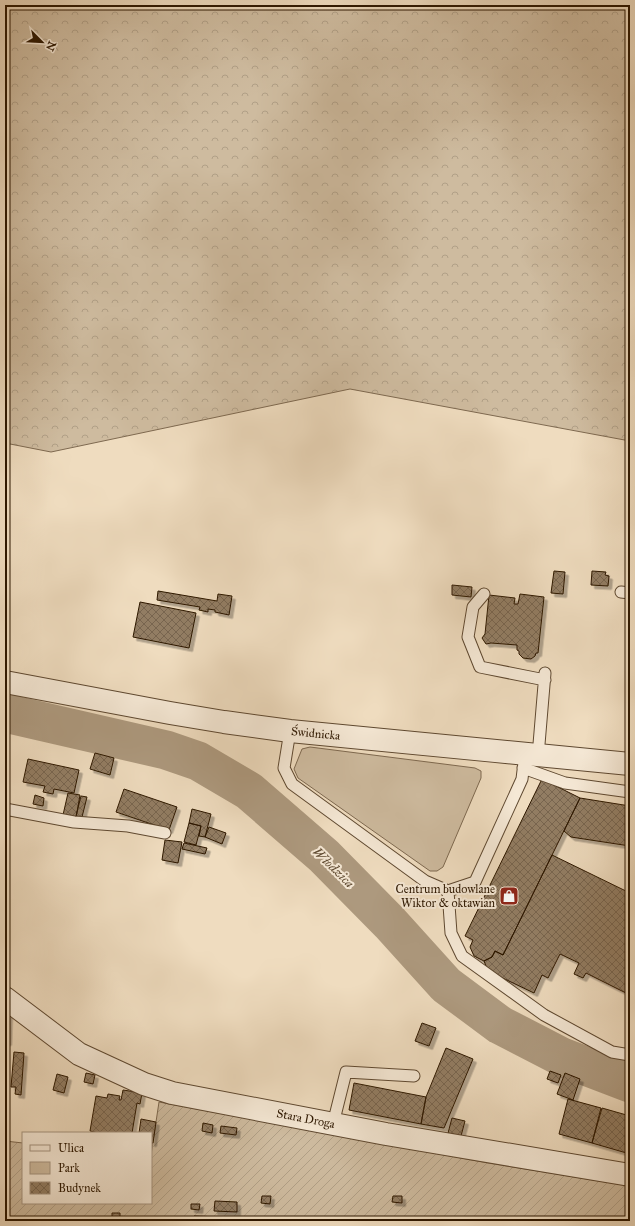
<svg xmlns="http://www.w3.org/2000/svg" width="635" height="1226" viewBox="0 0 635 1226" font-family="'IM FELL Great Primer',serif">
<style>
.green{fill:#cebb9f;stroke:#7e6950}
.forest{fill:url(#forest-crowns);stroke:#7e6950}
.garden{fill:url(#garden-furrows);stroke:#7e6950}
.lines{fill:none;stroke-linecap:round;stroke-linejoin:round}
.river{stroke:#ad997e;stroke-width:39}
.building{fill:url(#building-cross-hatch);stroke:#2d1700;filter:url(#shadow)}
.service-casing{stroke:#5e4830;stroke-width:13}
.minor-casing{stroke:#5e4830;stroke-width:24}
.tertiary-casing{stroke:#5e4830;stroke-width:24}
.service{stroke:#f5e8d5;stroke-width:11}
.minor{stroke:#f5e8d5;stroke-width:22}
.tertiary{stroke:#f5e8d5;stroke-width:22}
.labels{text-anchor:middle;stroke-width:4;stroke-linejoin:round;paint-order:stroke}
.street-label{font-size:12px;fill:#2d1700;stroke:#f5e8d5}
.poi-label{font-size:12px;fill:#2d1700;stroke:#f5e8d5;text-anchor:end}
.water-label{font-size:13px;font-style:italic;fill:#604b32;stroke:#f5e8d5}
</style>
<defs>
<pattern id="forest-crowns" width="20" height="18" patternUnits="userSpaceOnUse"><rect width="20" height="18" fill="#cebb9f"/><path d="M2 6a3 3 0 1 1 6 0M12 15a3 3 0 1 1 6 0" fill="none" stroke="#b1a087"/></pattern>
<pattern id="garden-furrows" width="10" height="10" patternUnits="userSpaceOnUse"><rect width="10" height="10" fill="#cebb9f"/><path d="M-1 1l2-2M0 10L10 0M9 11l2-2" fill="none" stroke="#b1a087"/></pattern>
<pattern id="building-cross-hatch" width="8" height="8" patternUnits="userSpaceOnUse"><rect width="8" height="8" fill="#927d63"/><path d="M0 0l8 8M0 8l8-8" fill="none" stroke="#78654f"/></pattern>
<filter id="shadow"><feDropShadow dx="3.5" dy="3.5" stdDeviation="0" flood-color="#0004"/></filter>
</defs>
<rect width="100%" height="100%" fill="#efdcbf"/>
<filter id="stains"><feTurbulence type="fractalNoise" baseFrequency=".005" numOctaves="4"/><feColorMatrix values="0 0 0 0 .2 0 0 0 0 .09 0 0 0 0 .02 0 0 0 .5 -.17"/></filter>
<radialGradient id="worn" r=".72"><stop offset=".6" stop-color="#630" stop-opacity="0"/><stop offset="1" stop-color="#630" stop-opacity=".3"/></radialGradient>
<path class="green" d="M310,747L475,768L481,771V778L443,867L437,871H430L298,778L294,769L302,749Z"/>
<path class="forest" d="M5,5H630V441L350,389L51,452L5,443Z"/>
<path class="garden" d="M159,1102L488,1163L630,1186V1221H5V1141L23,1143V1203H151V1155Z"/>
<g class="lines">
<path class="river" d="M5,713L166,750L198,761L249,791L324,856L390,923L446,985L500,1025L562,1057L630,1083"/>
</g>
<path class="building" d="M554,571L565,572L563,594L551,593Z
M592,571L606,572L605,575L609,576L608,586L591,585Z
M452,585L472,587L471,597L452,595Z
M158,591L217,601L218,594L232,596L229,615L215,612V610L208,609V612L199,610L200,607L157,600Z
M520,594L544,597L538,653H536L535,656L531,659L523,658L519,654V651L517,650V645L491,643L486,644L482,638L485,634L489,595L515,598L514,604H518Z
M140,602L196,613L189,648L133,637Z
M95,753L114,758L110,775L90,769Z
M28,759L79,770L74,793L54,789L53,794L43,792L45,786L23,782Z
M542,779L580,798L503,955L495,951L492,957L484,961L474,956L470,947L473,940L465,936Z
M124,789L177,807L169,830L116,812Z
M68,793L80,795L76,818L63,815Z
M35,795L44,798L43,806L33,804Z
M81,796L87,797L82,817L76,816Z
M580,798L630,806V846L571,837L564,831Z
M192,809L211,814L205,837L199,836L201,826L189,823Z
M189,823L201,826L196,845L184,842Z
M209,827L226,833L222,844L205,837Z
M165,840L182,842L178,863L162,860Z
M184,843L207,848L205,854L182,849Z
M552,855L630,893V995L586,973L583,978L574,974L579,963L560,954L548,978L542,975L534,993L488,971L484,961L492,957L495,951L503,955Z
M5,1014H9L8,1042H5Z
M422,1023L436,1028L429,1046L415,1041Z
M446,1048L473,1059L444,1128L421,1124L426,1097Z
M14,1052L24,1053L21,1095L15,1094L16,1087H11Z
M550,1071L561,1075L558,1083L547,1079Z
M86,1073L95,1075L93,1084L84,1082Z
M565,1073L580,1079L573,1100L557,1094Z
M57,1074L68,1077L64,1093L53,1090Z
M354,1083L426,1097L421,1124L349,1110Z
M123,1090L142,1093L140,1104L137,1103L132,1133H98L90,1131L96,1096L107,1098L108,1094L120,1096L119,1100H121Z
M568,1099L601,1108L592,1143L559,1134Z
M602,1108L630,1116V1154L592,1143Z
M452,1118L465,1121L461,1136L448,1133Z
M141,1119L156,1122L153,1143H151V1133H139Z
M203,1123L213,1125L212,1133L202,1131Z
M221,1126L237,1128L236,1135L220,1133Z
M262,1196H271L270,1204L261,1203Z
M393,1196H402V1203L392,1202Z
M215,1201L237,1202V1212L214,1211Z
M191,1204H200L199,1210L191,1209Z
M112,1213H120V1221H112Z
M194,1216L222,1217V1221H193Z"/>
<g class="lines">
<g class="service-casing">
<path id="service" d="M621,592L630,593
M484,594L473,607L468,637L480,667L545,680
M290,731L284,768L292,784L425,881L448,891L475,882L522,779L525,754
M538,756L545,673
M523,768L565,783L630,792
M5,809L74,822L128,826L165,833
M448,891L451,933L462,956L544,1015L612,1052L630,1055
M333,1124L346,1072L414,1076"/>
</g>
<g class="minor-casing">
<g id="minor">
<path id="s1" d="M5,998L79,1054L144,1084L172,1093L386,1134L630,1175"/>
</g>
</g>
<g class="tertiary-casing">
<g id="tertiary">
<path id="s2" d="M5,682L170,713L224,722L290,731L630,764"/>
</g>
</g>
<use href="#service" class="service"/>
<use href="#minor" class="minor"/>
<use href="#tertiary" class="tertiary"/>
</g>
<defs>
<g id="shop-square" transform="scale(1)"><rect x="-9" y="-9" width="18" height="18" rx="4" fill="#8f2418" stroke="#f5e8d5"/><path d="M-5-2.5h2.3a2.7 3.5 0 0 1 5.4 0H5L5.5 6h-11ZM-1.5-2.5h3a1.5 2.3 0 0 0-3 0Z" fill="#fff"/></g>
</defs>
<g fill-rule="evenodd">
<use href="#shop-square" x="509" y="896"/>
</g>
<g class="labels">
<g class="street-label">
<text dy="4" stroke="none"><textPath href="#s2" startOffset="315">Świdnicka</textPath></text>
<text dy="4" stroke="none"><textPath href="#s1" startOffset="330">Stara Droga</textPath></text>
</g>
<g class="poi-label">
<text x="495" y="893">Centrum budowlane<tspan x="495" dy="14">Wiktor &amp; oktawian</tspan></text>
</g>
<g class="water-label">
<text transform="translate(334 867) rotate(44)" y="5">Włodzica</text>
</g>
</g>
<rect width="635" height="1226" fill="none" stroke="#efdcbf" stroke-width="20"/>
<rect x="6" y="6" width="623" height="1214" fill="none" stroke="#2d1700" stroke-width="2"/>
<rect x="10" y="10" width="615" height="1206" fill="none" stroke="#2d1700"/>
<rect x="22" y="1132" width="130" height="72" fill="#f5e8d5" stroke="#a59480"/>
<rect x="30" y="1145" width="20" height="6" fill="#f5e8d5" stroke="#a59480"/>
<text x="58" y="1152" font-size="12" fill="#2d1700">Ulica</text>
<rect x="30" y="1162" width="20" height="12" fill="#cebb9f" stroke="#a59480"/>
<text x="58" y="1172" font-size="12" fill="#2d1700">Park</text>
<rect x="30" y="1182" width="20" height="12" fill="url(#building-cross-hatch)" stroke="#a59480"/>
<text x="58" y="1192" font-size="12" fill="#2d1700">Budynek</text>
<g transform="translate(42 42) rotate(114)" stroke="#f5e8d5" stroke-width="3" paint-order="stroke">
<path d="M0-3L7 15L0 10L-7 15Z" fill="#2d1700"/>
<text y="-6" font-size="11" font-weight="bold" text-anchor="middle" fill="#2d1700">N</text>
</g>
<rect width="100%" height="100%" filter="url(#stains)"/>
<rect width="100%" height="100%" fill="url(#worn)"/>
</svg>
